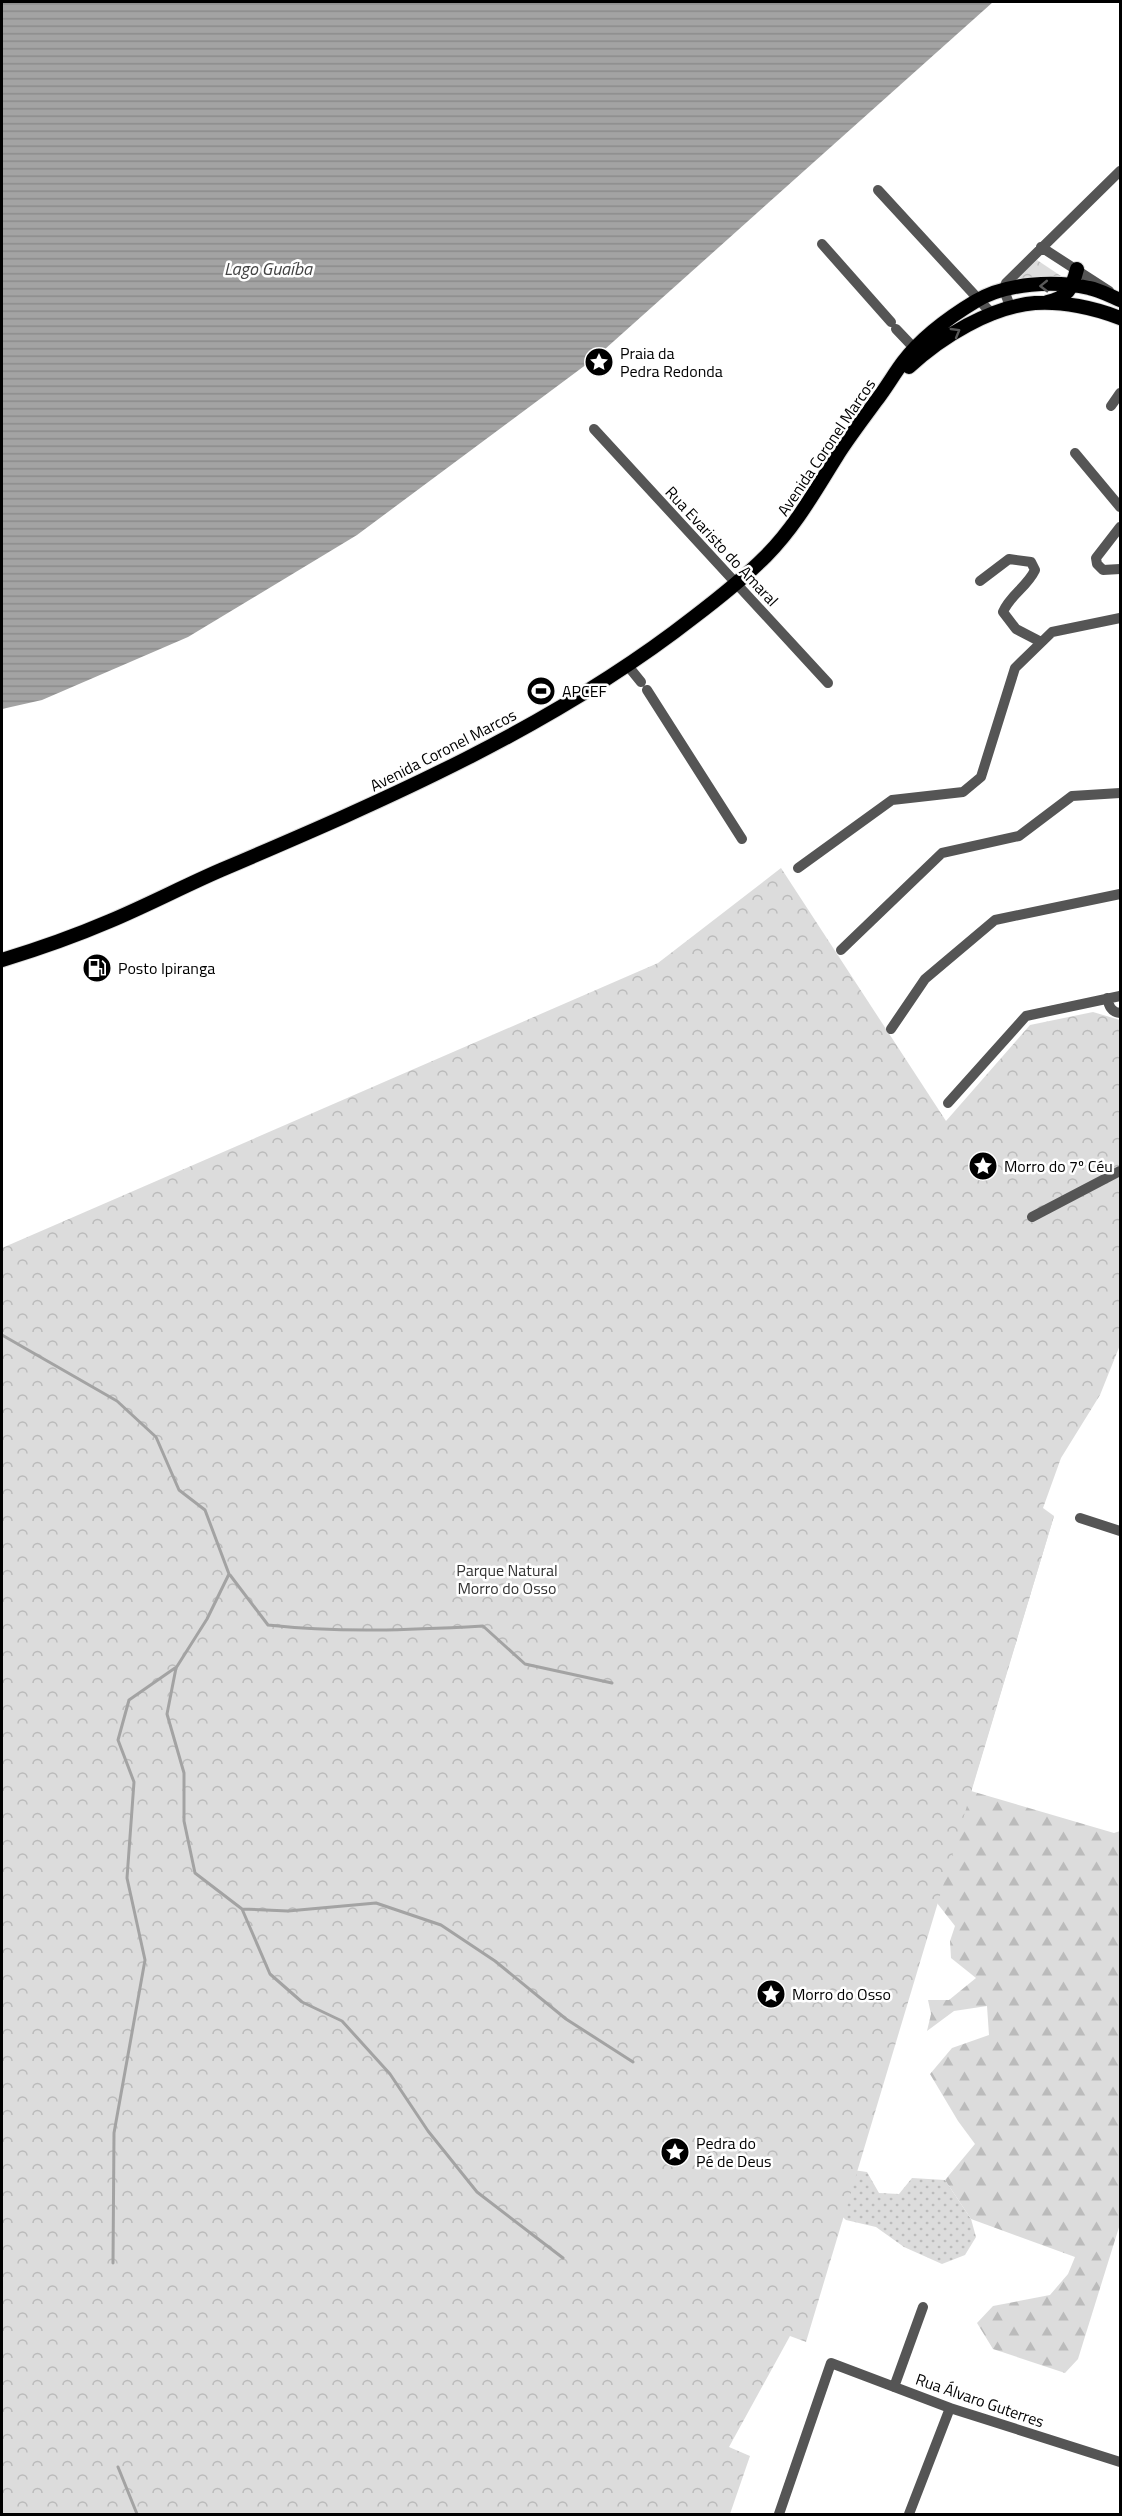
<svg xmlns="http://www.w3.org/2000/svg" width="1122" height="2516" viewBox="0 0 1122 2516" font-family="'Titillium Web',sans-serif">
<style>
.grass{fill:url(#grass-dots)}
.forest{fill:url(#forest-firs)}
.park{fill:url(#park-crowns)}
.water{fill:url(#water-rules)}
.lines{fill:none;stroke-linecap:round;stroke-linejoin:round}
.stream{stroke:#a3a3a3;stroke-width:3}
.major-casing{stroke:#dbdbdb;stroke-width:16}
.minor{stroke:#555;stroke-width:10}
.major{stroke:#000;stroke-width:14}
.oneway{stroke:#595959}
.labels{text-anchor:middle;stroke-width:5;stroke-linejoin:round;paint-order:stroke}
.poi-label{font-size:16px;fill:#000;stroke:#fff;text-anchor:start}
.street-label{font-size:16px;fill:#000;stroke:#fff}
.park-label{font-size:16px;fill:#333;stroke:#fff}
.water-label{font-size:18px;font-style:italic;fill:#444;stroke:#fff}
</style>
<defs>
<pattern id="grass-dots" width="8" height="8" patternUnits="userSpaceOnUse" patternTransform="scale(1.5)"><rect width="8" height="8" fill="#dcdcdc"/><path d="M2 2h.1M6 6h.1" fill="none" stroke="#bbb" stroke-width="1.8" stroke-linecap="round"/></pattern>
<pattern id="forest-firs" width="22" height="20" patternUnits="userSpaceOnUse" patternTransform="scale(1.5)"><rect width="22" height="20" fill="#dcdcdc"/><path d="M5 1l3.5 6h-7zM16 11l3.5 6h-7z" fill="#bbb"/></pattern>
<pattern id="park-crowns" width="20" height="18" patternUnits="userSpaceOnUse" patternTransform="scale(1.5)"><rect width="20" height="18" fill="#dcdcdc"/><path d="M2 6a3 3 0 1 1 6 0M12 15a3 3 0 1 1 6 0" fill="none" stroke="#bbb"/></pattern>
<pattern id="water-rules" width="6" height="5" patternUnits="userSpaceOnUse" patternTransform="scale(1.5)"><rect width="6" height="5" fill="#a3a3a3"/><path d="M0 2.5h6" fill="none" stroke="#8b8b8b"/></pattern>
</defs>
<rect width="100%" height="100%" fill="#fff"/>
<path class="grass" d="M825,2166L867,2172L879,2193L899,2194L912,2178L945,2180L971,2219L976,2237L965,2255L942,2264L904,2247L876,2227L846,2220L832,2207Z"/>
<path class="forest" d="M1054,1516L971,1791L1114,1833L1120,1831V2224L1078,2359L1065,2373L993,2349L977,2323L993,2306L1050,2295L1068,2274L1075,2257L971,2219L945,2180L975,2144L958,2121L930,2074L952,2048L989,2035L987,2006L954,2011L927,2031L931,2014L928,2000H949L976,1978L951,1958L950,1941L955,1926L937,1903L765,1626Z"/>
<path class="park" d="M1037,260L1064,278L1010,284Z
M781,868L946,1121L1030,1025L1093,1012L1120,1020V1345L1100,1395L1061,1458L1043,1508L1054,1516L806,2342L790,2336L729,2447L750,2456L730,2514H2V1248L658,963Z"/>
<path class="water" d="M2,2H993L595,358L357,535L188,637L42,700L2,709Z"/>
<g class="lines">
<path class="stream" d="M2,1335L117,1401L156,1437L179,1490L205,1510L229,1574L207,1619L176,1668L167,1714L184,1773V1821L195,1873L242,1909L288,1911L376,1903L441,1925L495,1961L566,2019L633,2062
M230,1575L268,1625C340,1633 411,1630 483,1626L525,1664L612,1683
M242,1909L270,1974L302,2002L342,2021L390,2074L428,2131L477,2192L563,2258
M113,2263L114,2133L145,1960L127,1878L134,1782L118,1740L129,1700L175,1668
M118,2467L137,2514"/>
<g class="major-casing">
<path id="major" d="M1047,302C1067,298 1072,289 1077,269
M909,367C941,337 990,307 1035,303C1062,301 1095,308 1120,318
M2,960C38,949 75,936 110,921C148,905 184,886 221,870C385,800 552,728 694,617C719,598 744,578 766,556C795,527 815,491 837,456C849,437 863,419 876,401C886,388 894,374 903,362C921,338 951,316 976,301C1006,283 1055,280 1089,288C1100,290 1110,296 1120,300"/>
</g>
<path class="minor" d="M878,190L993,315
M822,244L891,322
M1041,247L1109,291
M1011,309L1004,290L1006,283L1120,171
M896,329L915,349
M1111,406L1120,393
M594,429L828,683
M1075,453L1120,507
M1120,527L1096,558L1097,564L1103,570L1120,569
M980,581L1009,559L1031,562L1035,570C1027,587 1010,595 1003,612L1016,629L1041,642
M628,666L641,682
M647,690L742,839
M798,868L892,800L963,792L981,777L1015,668L1052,632L1120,618
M841,950L942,853L1019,836L1072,796L1120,793
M1107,998C1109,1006 1111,1012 1120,1013
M891,1029L925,979L995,920L1120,894
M948,1103L1026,1016L1120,996
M1032,1217L1120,1171
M1080,1518L1120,1531
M894,2387L923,2307
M779,2514L831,2363L950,2408L1120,2462
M909,2514L950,2408"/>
<use href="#major" class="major"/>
</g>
<defs><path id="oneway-chevron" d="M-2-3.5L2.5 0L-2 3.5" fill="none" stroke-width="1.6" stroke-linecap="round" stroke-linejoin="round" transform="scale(1.5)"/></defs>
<g class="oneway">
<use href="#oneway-chevron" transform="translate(1044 286) rotate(179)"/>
<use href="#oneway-chevron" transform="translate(956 332) rotate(-30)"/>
</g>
<defs>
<g id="sight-disc" transform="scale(1.5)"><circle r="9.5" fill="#000" stroke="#fff"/><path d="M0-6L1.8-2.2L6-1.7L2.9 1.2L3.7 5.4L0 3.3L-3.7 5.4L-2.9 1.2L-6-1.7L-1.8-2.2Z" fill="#fff"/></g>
<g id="stadium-disc" transform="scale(1.5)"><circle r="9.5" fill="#000" stroke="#fff"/><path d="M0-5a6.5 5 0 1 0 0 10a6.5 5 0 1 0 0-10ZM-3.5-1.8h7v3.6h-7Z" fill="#fff"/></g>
<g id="fuel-disc" transform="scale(1.5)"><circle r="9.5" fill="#000" stroke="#fff"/><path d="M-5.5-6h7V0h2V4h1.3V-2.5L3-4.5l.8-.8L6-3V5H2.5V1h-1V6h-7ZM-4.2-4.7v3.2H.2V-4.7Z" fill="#fff"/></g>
</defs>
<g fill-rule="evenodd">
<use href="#sight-disc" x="599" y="362"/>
<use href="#stadium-disc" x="541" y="691"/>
<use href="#fuel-disc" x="97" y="968"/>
<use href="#sight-disc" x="983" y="1166"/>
<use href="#sight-disc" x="771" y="1994"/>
<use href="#sight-disc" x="675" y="2152"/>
</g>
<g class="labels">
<g class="poi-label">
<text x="620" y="359">Praia da<tspan x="620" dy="18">Pedra Redonda</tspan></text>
<text x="562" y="697">APCEF</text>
<text x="118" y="974">Posto Ipiranga</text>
<text x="1004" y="1172">Morro do 7º Céu</text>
<text x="792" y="2000">Morro do Osso</text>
<text x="696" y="2149">Pedra do<tspan x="696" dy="18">Pé de Deus</tspan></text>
</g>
<g class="street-label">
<text transform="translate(826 447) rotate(-56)" y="6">Avenida Coronel Marcos</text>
<text transform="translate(722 546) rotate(47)" y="6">Rua Evaristo do Amaral</text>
<text transform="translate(443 750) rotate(-27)" y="6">Avenida Coronel Marcos</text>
<text transform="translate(980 2400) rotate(19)" y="6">Rua Álvaro Guterres</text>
</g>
<g class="park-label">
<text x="507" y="1576">Parque Natural<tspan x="507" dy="18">Morro do Osso</tspan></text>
</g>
<g class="water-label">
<text x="268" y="275">Lago Guaíba</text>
</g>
</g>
<rect width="1122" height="2516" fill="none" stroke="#000000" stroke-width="6"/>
</svg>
